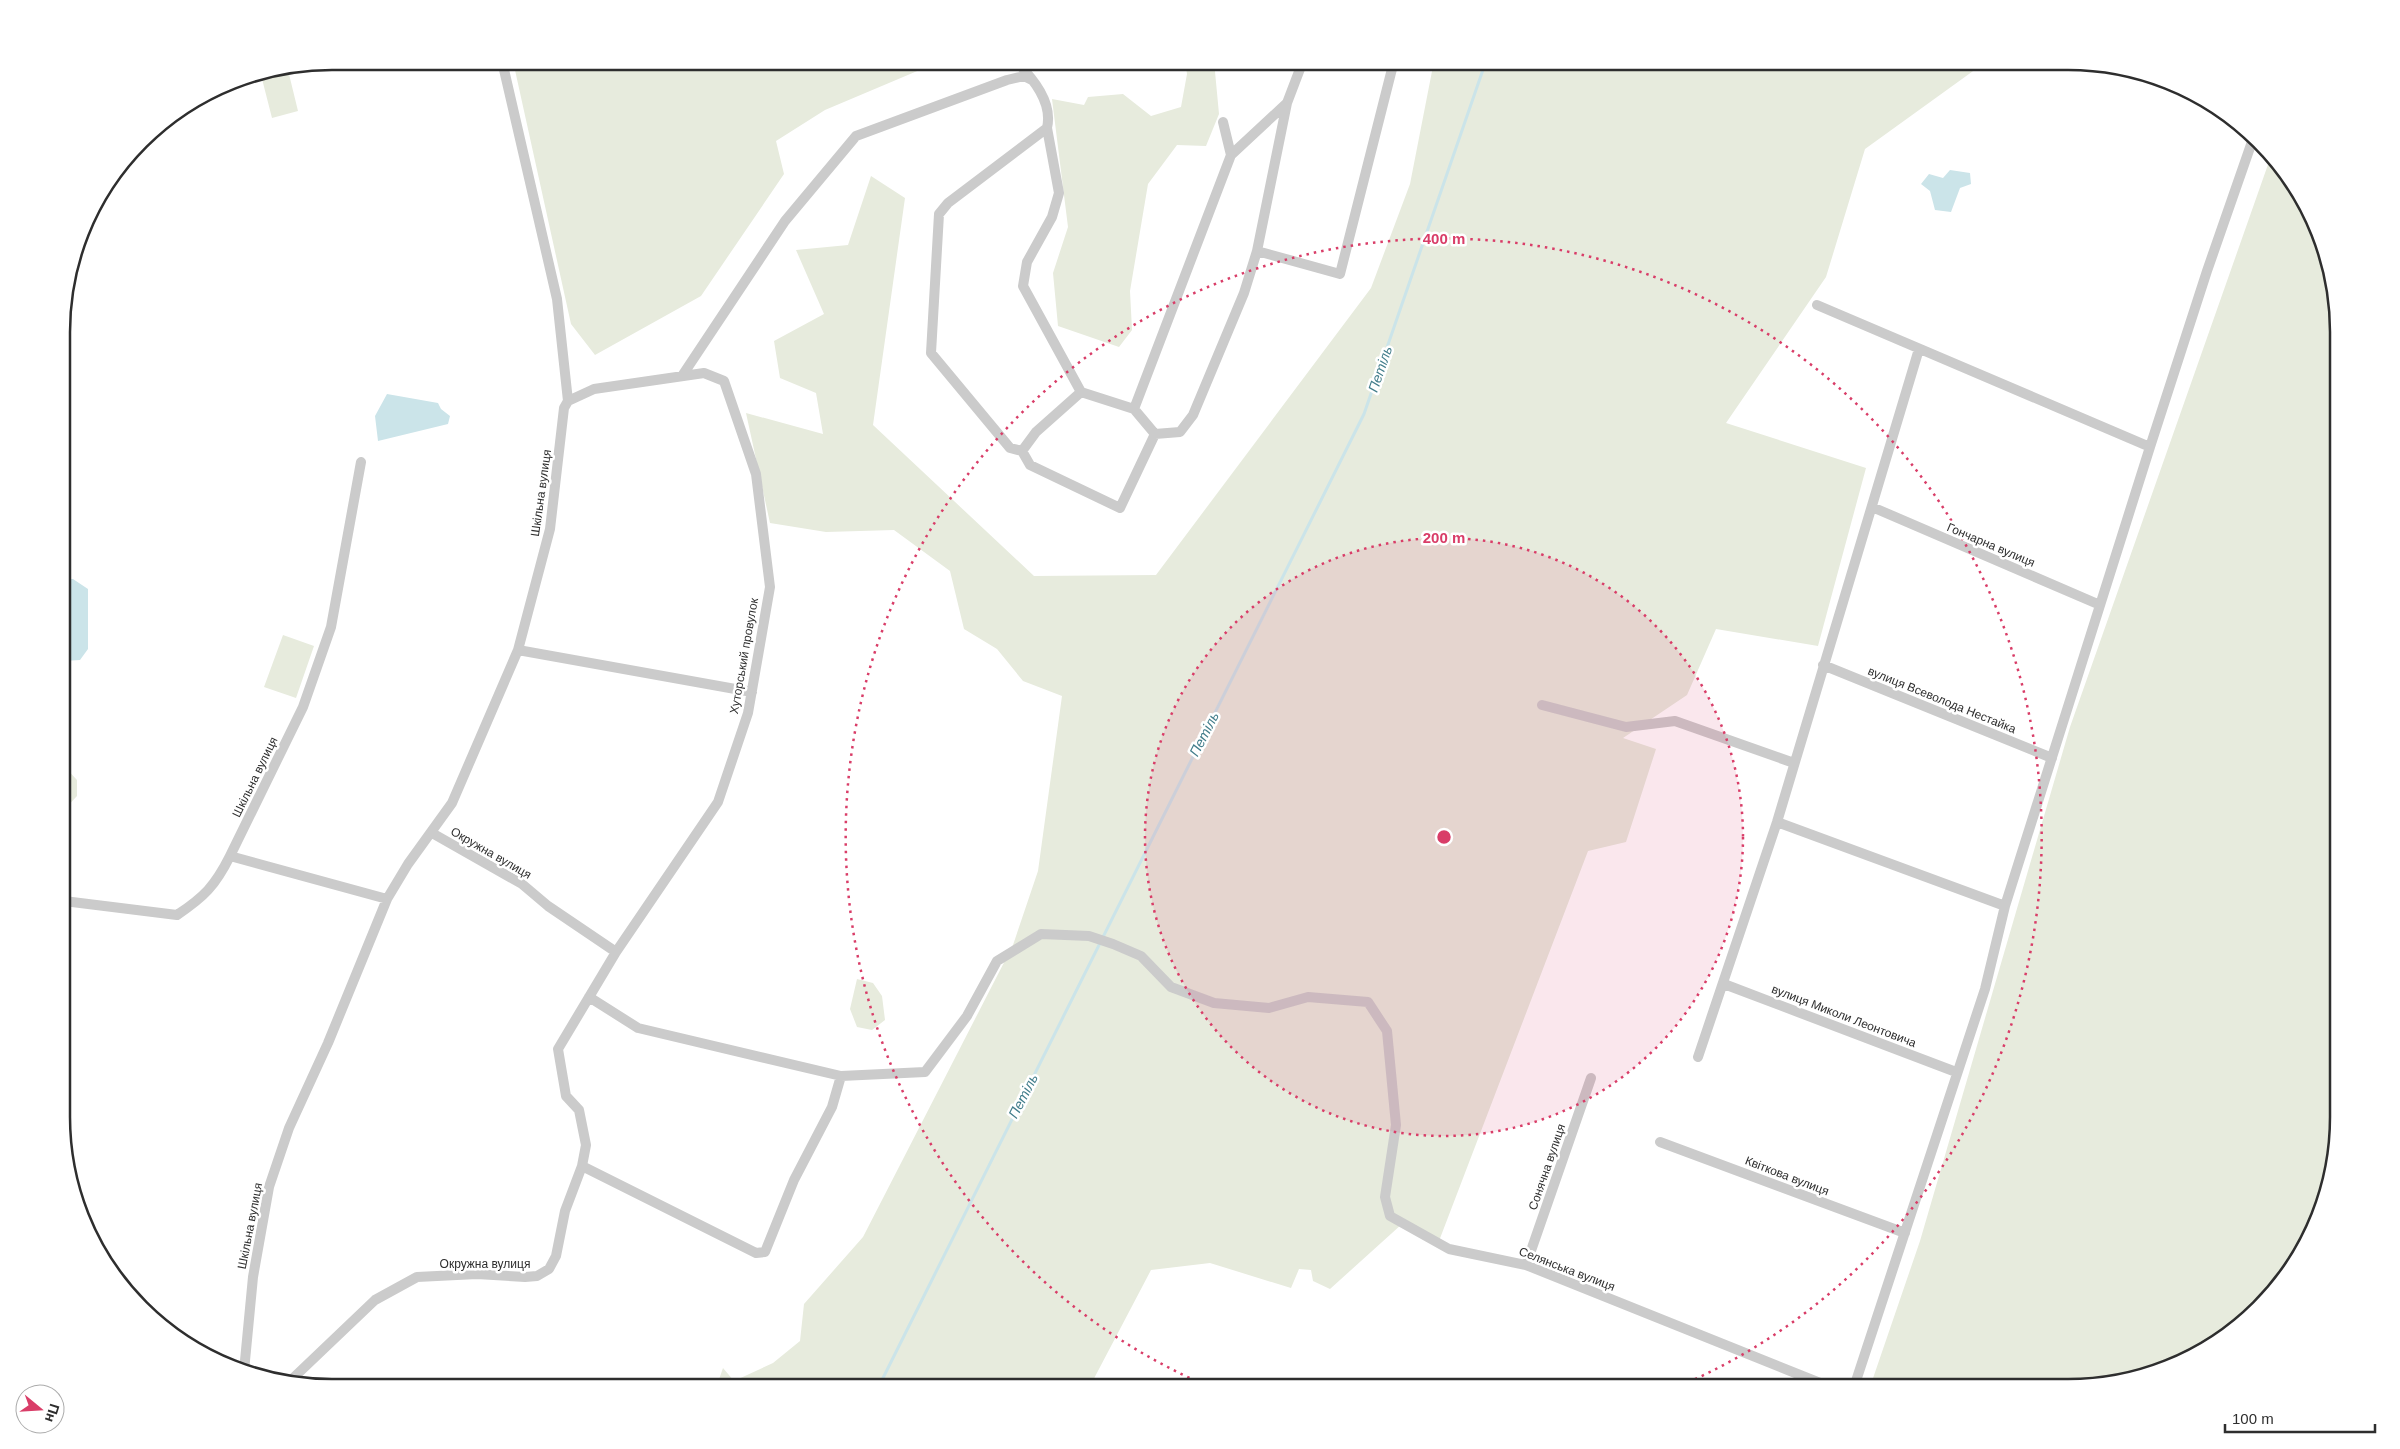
<svg xmlns="http://www.w3.org/2000/svg" width="2400" height="1449" viewBox="0 0 2400 1449" font-family="Helvetica,sans-serif">
<style>
.green{fill:#e7ebdd}
.water{fill:#cbe4e9}
.lines{fill:none;stroke-linecap:round;stroke-linejoin:round}
.stream{stroke:#cbe4e9;stroke-width:3}
.minor{stroke:#cbcbcb;stroke-width:10}
.ring{fill:none;stroke:#d93d68;stroke-width:2.5;stroke-dasharray:2.5 5}
.labels{text-anchor:middle;stroke-width:5;stroke-linejoin:round;paint-order:stroke}
.street-label{font-size:12px;fill:#2e2e2e;stroke:#fff}
.water-label{font-size:14px;font-style:italic;fill:#427d8b;stroke:#fff}
.rim{fill:none;stroke:#2e2e2e;stroke-width:2.5}
.centre{fill:#d93d68;stroke:#fff;stroke-width:2.5}
.ring-label{font-size:15px;text-anchor:middle;font-weight:bold;fill:#d93d68;stroke:#fff;stroke-width:5;stroke-linejoin:round;paint-order:stroke}
</style>
<rect width="100%" height="100%" fill="#fff"/>
<path class="green" d="M513,61H941L825,110L776,141L784,174L701,296L595,355L571,324Z
M1185,61H1214L1219,114L1206,146L1177,145L1148,184L1130,291L1132,330L1119,347L1058,326L1053,273L1068,227L1052,99L1084,105L1088,97L1123,94L1151,116L1181,107L1187,74Z
M1434,61H1987L1865,149L1826,277L1726,423L1866,468L1818,646L1716,629L1687,695L1623,738L1656,749L1626,842L1588,851L1439,1241L1402,1224L1330,1289L1313,1281L1311,1270L1299,1269L1291,1288L1210,1263L1151,1270L1089,1388H716L723,1368L734,1381L773,1363L800,1341L804,1304L863,1237L1013,945L1038,871L1062,696L1023,681L997,649L964,629L950,571L894,530L826,532L770,523L746,413L823,434L816,393L780,378L774,341L824,314L796,250L848,245L871,176L905,198L873,425L1034,576L1156,575L1371,288L1410,184Z
M288,70L298,111L272,118L261,75Z
M2271,156L2302,196L2324,245L2338,314V1135L2324,1204L2302,1253L2259,1309L2204,1351L2155,1373L2086,1387H1870L1920,1241L2070,727Z
M283,635L314,646L296,698L264,687Z
M64,766L77,780V796L64,810Z
M857,979L873,983L882,996L885,1020L872,1030L857,1027L850,1009Z"/>
<path class="water" d="M1950,170L1970,173L1971,184L1960,188L1951,212L1935,210L1930,191L1921,184L1929,174L1943,178Z
M387,394L438,403L441,409L450,416L448,424L378,441L375,416Z
M64,579H73L88,589V649L80,660L64,661Z"/>
<g class="lines">
<path class="stream" d="M878,1388L1364,414L1486,61"/>
<path class="minor" d="M1016,61C1033,79 1053,102 1047,128L948,203L939,214L931,353L1010,448L1022,451L1036,432L1081,392L1134,409L1231,155
M1287,103L1257,251L1340,274L1394,61
M1223,122L1231,155L1287,103L1303,61
M1047,128L1059,193L1052,217L1027,262L1023,286L1081,392
M1817,305L2150,447
M682,376L785,221L856,136L1007,80L1024,76L1032,80
M568,401L594,389L704,373L724,381L756,474L770,587L748,713L718,802L616,952
M1134,409L1155,434L1180,432L1193,415L1244,293L1257,251
M1022,451L1030,465L1120,508L1155,434
M361,462L331,627L303,707L230,856L387,899
M1872,507L2100,605
M518,650L752,692
M1823,665L2052,758
M1542,705L1626,727L1675,721L1794,763
M1777,822L2005,906
M64,901L177,915C204,897 215,886 230,856
M1724,984L1956,1072
M589,997L638,1028L841,1076L925,1072L967,1016L997,961L1041,934L1089,936L1113,944L1141,956L1171,987L1214,1003L1269,1008L1308,997L1368,1002L1387,1031L1396,1125L1385,1197L1390,1216L1449,1249L1526,1265L1830,1387
M1698,1057L1777,822L1919,349
M1660,1142L1905,1233
M582,1166L756,1253L765,1252L794,1180L832,1107L841,1076
M1526,1265L1591,1078
M244,1371L253,1277L269,1187L289,1128L328,1043L387,899L408,864L452,803L518,650L550,529L564,408L568,401L557,299L502,61
M289,1382L375,1300L417,1277L477,1274L525,1277L537,1276L549,1269L556,1256L565,1211L582,1166L586,1145L579,1110L566,1096L558,1049L616,952L548,906L522,884L432,833
M1854,1387L1985,989L2005,906L2150,447L2207,271L2254,136"/>
</g>
<circle cx="1444" cy="837" r="299" fill="#d93d68" fill-opacity=".12"/>
<g class="ring">
<circle cx="1444" cy="837" r="299"/>
<path d="M1210 1387A598 598 0 1 1 1682 1385"/>
</g>
<g class="labels">
<g class="street-label">
<text transform="translate(541 493) rotate(-82)" y="4">Шкільна вулиця</text>
<text transform="translate(1991 545) rotate(23)" y="4">Гончарна вулиця</text>
<text transform="translate(744 656) rotate(-80)" y="4">Хуторський провулок</text>
<text transform="translate(1942 700) rotate(22)" y="4">вулиця Всеволода Нестайка</text>
<text transform="translate(255 777) rotate(-64)" y="4">Шкільна вулиця</text>
<text transform="translate(491 853) rotate(30)" y="4">Окружна вулиця</text>
<text transform="translate(1844 1016) rotate(21)" y="4">вулиця Миколи Леонтовича</text>
<text transform="translate(1547 1167) rotate(-71)" y="4">Сонячна вулиця</text>
<text transform="translate(1787 1176) rotate(21)" y="4">Квіткова вулиця</text>
<text transform="translate(250 1226) rotate(-79)" y="4">Шкільна вулиця</text>
<text x="485" y="1268">Окружна вулиця</text>
<text transform="translate(1567 1269) rotate(21)" y="4">Селянська вулиця</text>
</g>
<g class="water-label">
<text transform="translate(1380 369) rotate(-71)" y="5">Петіль</text>
<text transform="translate(1204 734) rotate(-63)" y="5">Петіль</text>
<text transform="translate(1023 1096) rotate(-63)" y="5">Петіль</text>
</g>
</g>
<path d="M0 0H2400V1449H0ZM332 70H2068A262 262 0 0 1 2330 332V1117A262 262 0 0 1 2068 1379H332A262 262 0 0 1 70 1117V332A262 262 0 0 1 332 70Z" fill="#fff" fill-rule="evenodd"/>
<path class="rim" d="M332 70H2068A262 262 0 0 1 2330 332V1117A262 262 0 0 1 2068 1379H332A262 262 0 0 1 70 1117V332A262 262 0 0 1 332 70Z"/>
<circle cx="1444" cy="837" r="8" class="centre"/>
<g class="ring-label">
<text x="1444" y="244">400 m</text>
<text x="1444" y="543">200 m</text>
</g>
<g transform="translate(40 1409) rotate(108)"><circle r="24" fill="#ffffff" stroke="#ababab"/>
<path d="M0-4L9 19L0 12L-9 19Z" fill="#d93d68"/>
<text y="-8" font-size="14" font-weight="bold" text-anchor="middle" fill="#2e2e2e">Пн</text>
</g>
<path d="M2225 1424v8h150v-8" fill="none" stroke="#2e2e2e" stroke-width="2.5"/>
<text x="2232" y="1424" font-size="15" fill="#2e2e2e" stroke="#ffffff" stroke-width="4" paint-order="stroke">100 m</text>
</svg>
